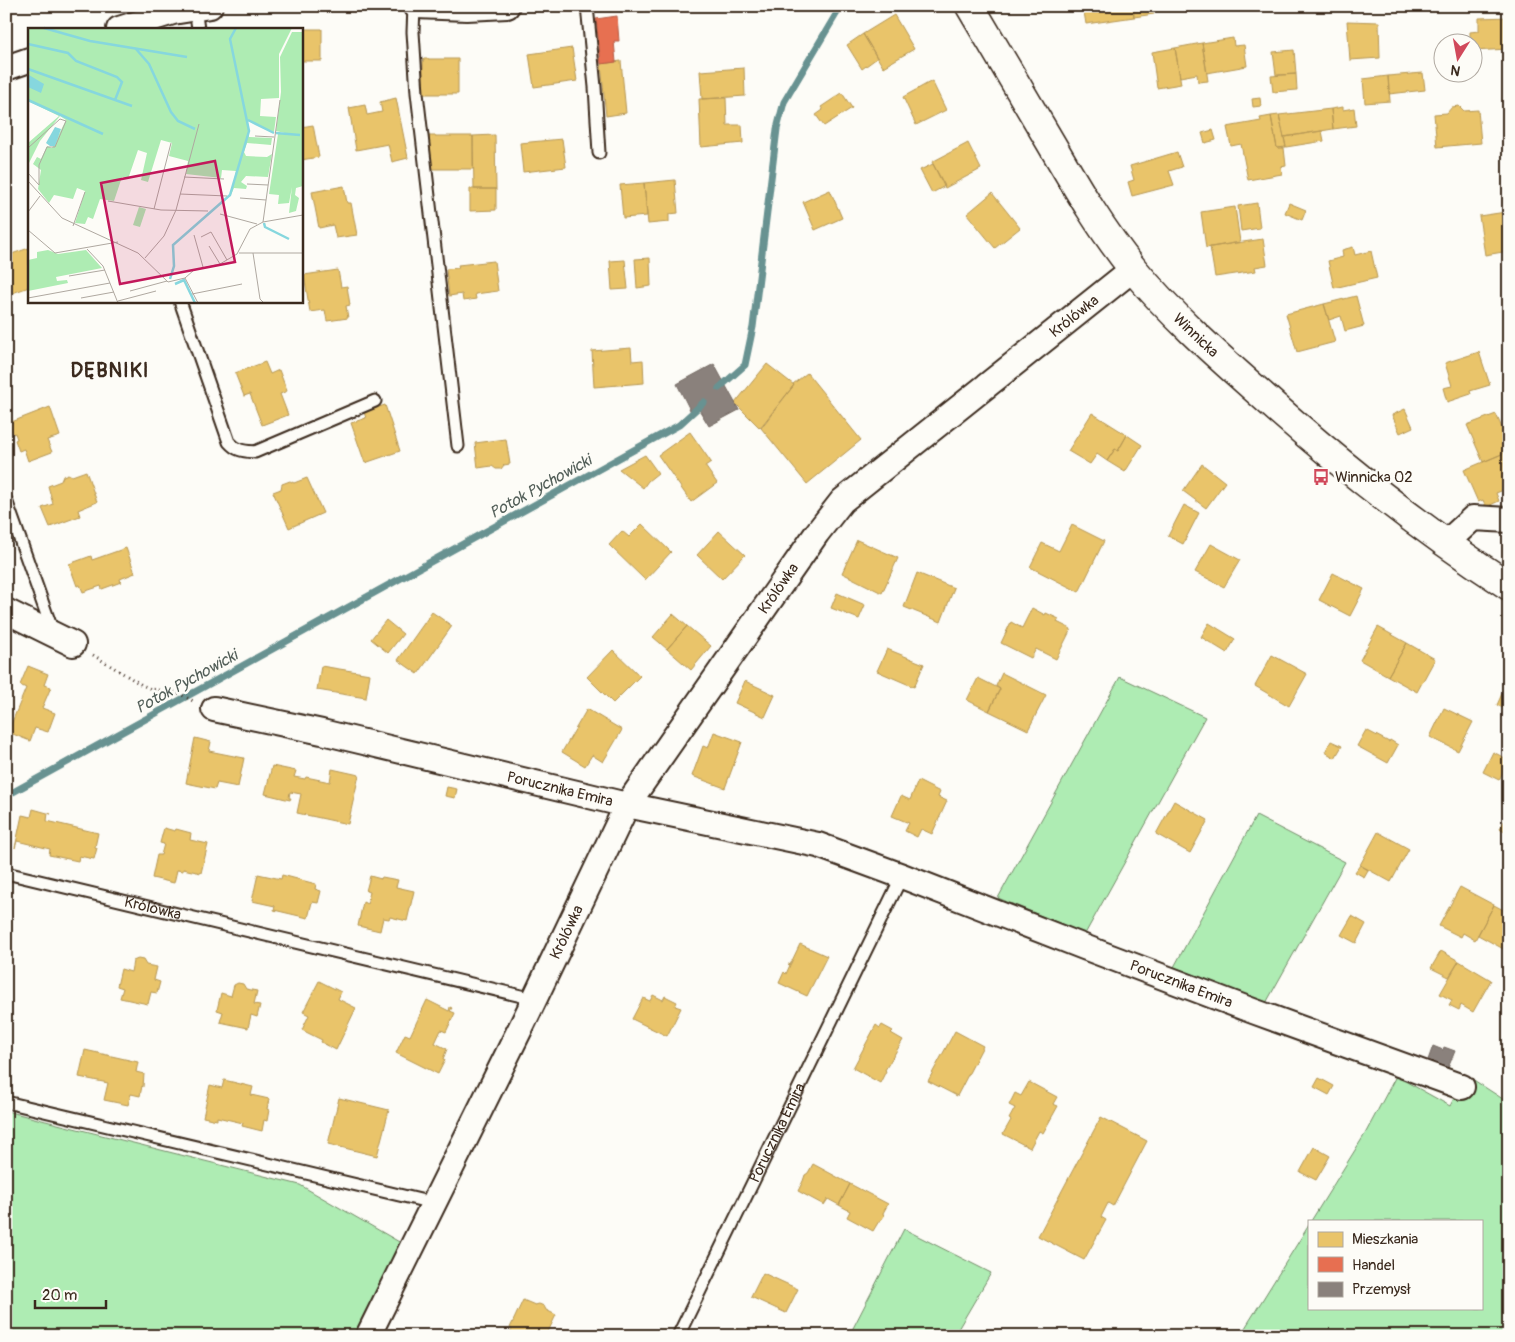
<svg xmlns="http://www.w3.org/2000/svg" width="1515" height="1342" viewBox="0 0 1515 1342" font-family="Pangolin,sans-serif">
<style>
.green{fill:#aeecb3;stroke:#748b68}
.homes{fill:#e9c46a;stroke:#b59653}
.shops{fill:#e76f51;stroke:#b35a42}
.industry{fill:#8a817c;stroke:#726760}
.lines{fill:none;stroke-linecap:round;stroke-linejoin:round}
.stream{stroke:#689291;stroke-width:7}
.lane-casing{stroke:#3b2a1e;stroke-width:15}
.street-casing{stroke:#3b2a1e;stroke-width:28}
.secondary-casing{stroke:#3b2a1e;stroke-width:31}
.path{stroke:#3b2a1e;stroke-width:3;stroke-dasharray:1 4;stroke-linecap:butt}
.lane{stroke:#fdfcf7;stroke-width:11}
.street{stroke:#fdfcf7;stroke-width:24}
.secondary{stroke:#fdfcf7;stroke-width:28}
.labels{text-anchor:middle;stroke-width:5;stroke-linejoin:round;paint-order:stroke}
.street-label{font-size:15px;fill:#3b2a1e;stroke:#fdfcf7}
.poi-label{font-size:15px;fill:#3b2a1e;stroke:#fdfcf7;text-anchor:start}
.water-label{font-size:16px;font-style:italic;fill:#525e58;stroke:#fdfcf7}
.district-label{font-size:20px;font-weight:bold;letter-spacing:1px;fill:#3b2a1e;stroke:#fdfcf7}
.inset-river{fill:none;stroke:#86d7de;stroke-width:2.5}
.inset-road{fill:none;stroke:#afa8a0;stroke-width:1}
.view{fill:#c2185b;fill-opacity:0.15;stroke:#c2185b;stroke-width:2.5}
.inset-edge{fill:none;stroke:#3b2a1e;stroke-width:2.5}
</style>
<rect width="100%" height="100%" fill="#fdfcf7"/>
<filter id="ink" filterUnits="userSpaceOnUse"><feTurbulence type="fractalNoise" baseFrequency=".02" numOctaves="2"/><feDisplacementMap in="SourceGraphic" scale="10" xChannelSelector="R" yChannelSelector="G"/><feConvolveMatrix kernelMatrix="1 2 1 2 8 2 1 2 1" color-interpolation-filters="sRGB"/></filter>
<g filter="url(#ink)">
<path class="green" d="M1120,677L1205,717L1085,934L998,898Z
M1256,816L1345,862L1266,1003L1174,967Z
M1466,1075L1509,1103V1336H1240L1309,1225V1308H1481V1221H1311L1365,1134L1396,1076L1450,1106Z
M6,1111L300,1185L401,1243L370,1336H6Z
M904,1229L991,1273L954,1336H849Z"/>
<path class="homes" d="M1083,6H1133L1134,17L1086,24Z
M1133,6H1153L1154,14L1134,17Z
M894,15L914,49L883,67L863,34Z
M1509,17V49L1472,51V42H1470V32L1479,31V18Z
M1347,21L1379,22L1380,58L1350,60Z
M301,29H322V61H301Z
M863,34L877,58L862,69L847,45Z
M1233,38L1234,46L1244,45L1247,66L1207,73L1202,43Z
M1202,43L1208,81L1198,82L1197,74L1180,77L1175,48Z
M572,48L577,81L534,87L529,54Z
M1175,48L1181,84L1157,88L1152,52Z
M1294,50L1296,74L1276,75L1273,52Z
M423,59H458V94H423Z
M621,61L626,113L606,116L601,64Z
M744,68L745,96L702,99L700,71Z
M1423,73L1425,90L1389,94L1388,76Z
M1296,74L1297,90L1273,92L1271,76Z
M1388,76L1390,101L1365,103L1363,79Z
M932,81L946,110L916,125L903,97Z
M842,93L852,108L824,126L816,115L823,110L821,107Z
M396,98L408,158L392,162L388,144L356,150L349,108L365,105L367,115L382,112L380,102Z
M726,98L727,125H742L743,143L701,147L699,99Z
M1260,98L1261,106L1253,107L1252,99Z
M1459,106L1464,111L1478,110L1481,143L1437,147L1434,114L1447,113L1452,107Z
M1343,107V110L1354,108L1356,126L1333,129L1331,109Z
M1331,109L1333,129L1284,137L1279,115Z
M1279,115L1286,147L1277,148L1271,116Z
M1271,116L1277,148H1284L1286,166L1281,167L1282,174L1248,180L1241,144L1231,146L1227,127L1261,121L1260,118Z
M313,125L319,157L301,160V127Z
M1213,130L1216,140L1205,143L1202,133Z
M1322,131L1324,141L1286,147L1284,137Z
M495,135L496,189H474L473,136Z
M429,136H473V169H429Z
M562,139L566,167L523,172L520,143Z
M968,143L981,169L945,188L932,162Z
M1177,152L1182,167L1169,171L1174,185L1132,196L1128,182L1134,180L1130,166Z
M933,164L945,186L932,193L920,170Z
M675,180L678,213L669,214V222L648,224L644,183Z
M644,183L647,216L623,218L620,185Z
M344,186L347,203H351L357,235L336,238L333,225L319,228L312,192Z
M470,189H496V210L470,211Z
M830,190L842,218L815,230L803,202Z
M992,193L1020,228L995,248L967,214Z
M1257,203L1260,228L1241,231L1238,206Z
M1289,203L1306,210L1302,220L1285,213Z
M1235,207L1240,242L1206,248L1201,212Z
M1506,212L1509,233V251L1485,255L1479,216Z
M1263,239L1267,265L1255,267L1256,271L1215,277L1210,247Z
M1353,247L1355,255L1371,251L1377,278L1334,288L1328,261L1343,257L1342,250Z
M29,248V287L7,295L6,256Z
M650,258L651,286L637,288L635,259Z
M625,260L628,289L612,290L610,261Z
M494,261L498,291L475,294L476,299L463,301L462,294L449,296L446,269L459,268L458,265Z
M338,270L341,287L347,286L350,305L346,306L348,318L327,321L325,310L310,312L304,275Z
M1356,296L1364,326L1345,331L1341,316L1329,320L1324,304Z
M1324,304L1335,342L1297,352L1286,314Z
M631,348L632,361L643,360L644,383L594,387L592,351Z
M1479,352L1490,385L1470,391L1471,394L1447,402L1443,388L1452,386L1445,363Z
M265,362L270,374L279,370L287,391L280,394L288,415L262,425L250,394L244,396L235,373Z
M767,364L794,385L760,428L735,403Z
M807,373L861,440L807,484L761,428L794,385L793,384Z
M385,405L400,451L365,463L351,423L366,418L364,412Z
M50,407L60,436L47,440L52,452L28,461L24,449L19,451L15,440L17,439L15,433L13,434L9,423Z
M1405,409L1413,427L1400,433L1392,415Z
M1092,413L1127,435L1118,451L1115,449L1107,461L1097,454L1090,464L1068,451Z
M1496,414L1509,444V451L1483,462L1467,425Z
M690,432L711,462L705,466L717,483L691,502L658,455Z
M1127,435L1142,445L1125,472L1107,461L1115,449L1118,451Z
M506,439L510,464L504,465L501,469H496L492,466L478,468L475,443Z
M1509,451V488L1496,493L1499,501L1486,507L1483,500L1478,502L1464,470Z
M645,455L658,473L648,481L643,488L619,469Z
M1202,464L1225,482L1206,508L1183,491Z
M86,471L97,502L78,510L80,516L50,527L42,508L53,504L48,486L61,481L63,476L68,474L72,476Z
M307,478L323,513L289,528L273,492L281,489L282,484L290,481L294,483Z
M1184,505L1199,513L1183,544L1168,536Z
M642,524L671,552L645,580L609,545L622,531L629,537Z
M1072,525L1104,541L1079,592L1030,567L1042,543L1059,551Z
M719,531L745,555L722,579L697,555Z
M857,540L898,558L882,593L842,573Z
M1211,544L1240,560L1224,587L1195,572Z
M126,548L135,573L120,579L121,582L102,589L101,586L83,592L80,585L77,586L69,564L91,556L92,560Z
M917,573L954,588L941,622L904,607Z
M1333,573L1364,589L1350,616L1319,600Z
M837,593L865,605L859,619L831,608Z
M1032,608L1045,615L1046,613L1059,619L1057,622L1071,629L1056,659L1036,649L1031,658L1001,643L1011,622L1022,628Z
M432,612L452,626L418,674L398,660Z
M673,614L687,626L667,649L653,637Z
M386,620L403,634L388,653L371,639Z
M1209,623L1235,639L1227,653L1201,637Z
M687,626L711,646L691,670L667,649Z
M1378,627L1407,643L1388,676L1360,660Z
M1407,643L1435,659L1417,692L1388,676Z
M887,649L924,664L914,687L877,671Z
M613,650L640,676L613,703L587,677Z
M1272,655L1307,674L1289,706L1255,686Z
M28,666L48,674L44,685L51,687L42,708L55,713L48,732L35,728L30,741L8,732L26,688L20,685Z
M321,666L370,674L366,698L317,690Z
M1002,673L1046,695L1028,730L989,711L1000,689L996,686Z
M978,678L1000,689L989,711L967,700Z
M1509,678V711L1497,705Z
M745,681L775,695L765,717L735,703Z
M1444,708L1473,722L1458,751L1430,737Z
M587,709L622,730L603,762L592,755L585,766L562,752Z
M1366,730L1389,742L1390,740L1398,745L1388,763L1357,746Z
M714,732L742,742L725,788L692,776L703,746L708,748Z
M195,738L211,742L209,751L244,758L238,787L217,783L215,789L186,783Z
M1331,741L1342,746L1335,758L1325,752Z
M1493,752L1509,760L1499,780L1483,772Z
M272,766L296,771L294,777L305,779L306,777L330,782L332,769L359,775L348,824L297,813L301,794L290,792L289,798H291L290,800L265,794Z
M918,781L940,792L938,797L947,801L932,834L921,829L917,837L905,831L909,823L892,816L901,796L910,800Z
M447,787L457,789L455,798L445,796Z
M1174,801L1208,820L1190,853L1156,834Z
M33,809L51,814L48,813L47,821L98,833L95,847L97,848L94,859L79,856L78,861L49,855L50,849L17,841L15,848L22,815L31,817Z
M1504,821L1509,823V838L1506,837L1508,832L1500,829Z
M164,828L175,831L176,829L191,833L190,840L208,844L201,873L183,869V871L177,870L174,883L152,878L157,855H161L164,844L160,843Z
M1378,832L1409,849L1391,882L1360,865Z
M1360,865L1368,870L1364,877L1355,872Z
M258,874L281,879L282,875L316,884L315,889L321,891L318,903L312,902L308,918L274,910L275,906L252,901Z
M370,876L381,879L382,877L398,880L396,887L414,891L407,921L390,917L389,919L383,918L380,931L358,926L363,902L367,904L370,892L366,891Z
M1460,887L1494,905L1475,940L1463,933L1461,937L1439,926Z
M1494,905L1509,913V952L1478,935Z
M1352,916L1366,924L1356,943L1341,935Z
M800,944L827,956L807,996L779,983L784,972L786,974L790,965L788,964L790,965Z
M1441,951L1459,961L1449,977L1431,968Z
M138,959L143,960L146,965L157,967L154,980L160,982L157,993L151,992L148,1004L120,998L123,988L117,986L121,969L131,972L133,961Z
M1459,961L1491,980L1473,1012L1461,1005L1459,1010L1449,1005L1452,1000L1440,994Z
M319,981L341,992L338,999L356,1008L336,1050L321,1042L322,1040L302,1030L309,1015L303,1012Z
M238,983L243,984L246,989L257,991L254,1004L260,1005L257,1017L251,1015L248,1028L220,1022L223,1012L217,1010L221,993L231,996L234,985Z
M653,995L663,1000L665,996L677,1002L675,1006L681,1008L667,1036L632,1019L643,998L650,1001Z
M427,1000L449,1011L450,1007L452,1008L450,1011L455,1013L446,1032L441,1030L435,1043L447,1049L443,1059L445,1060L438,1074L396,1053L405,1034L410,1036Z
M876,1025L880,1028L882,1025L893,1031L891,1033L903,1040L885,1070L886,1071L880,1083L853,1068Z
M955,1031L983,1046L957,1096L928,1081Z
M85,1050L138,1062L136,1072L144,1074L143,1087L142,1086L140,1096L131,1094L128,1105L104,1100L108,1083L79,1077Z
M1319,1078L1334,1086L1329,1095L1314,1087Z
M224,1080L253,1087L251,1095L269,1099L267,1109L269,1110L267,1121L264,1120L262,1131L242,1126L243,1123L217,1117V1120L203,1117L210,1085L222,1088Z
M1029,1082L1057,1097L1053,1104L1058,1106L1043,1133L1039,1131L1030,1148L1003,1134L1011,1120L1009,1119L1015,1108L1009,1105L1015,1093L1021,1096Z
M339,1098L389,1110L377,1156L328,1144Z
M1101,1117L1147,1141L1113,1206L1108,1203L1101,1217L1106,1220L1084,1260L1038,1236Z
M1314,1147L1330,1156L1316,1180L1300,1172Z
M813,1164L850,1184L839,1205L828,1199L824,1205L798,1191L803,1181L805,1175L808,1173Z
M850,1184L888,1204L883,1213L884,1216L881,1220L879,1221L873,1231L847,1217L850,1211L839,1205Z
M763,1273L798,1289L786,1313L751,1297Z
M523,1300L535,1305L539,1304L544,1306L546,1310L556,1315L546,1336H508L512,1329L510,1328Z
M736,1329L749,1336H733Z"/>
<path class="shops" d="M617,16L619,41H614L616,62L601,64L596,19Z"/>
<path class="industry" d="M714,364L739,410L709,426L698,408L691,412L677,384Z
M1433,1046L1443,1050L1444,1047L1455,1051L1448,1068L1428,1060Z"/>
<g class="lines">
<path class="stream" d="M719,388L745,365L753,327L777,129L784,102L841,6
M6,796L679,425L704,402"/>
<g class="lane-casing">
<g id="lane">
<path d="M414,6L413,32L417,93L458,446"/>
<path d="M587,6L595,87L599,153"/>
<path d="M195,8L198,29"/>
<path d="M180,301L229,442C237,451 243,451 255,452L375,401"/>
<path d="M6,500L53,632"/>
<path id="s1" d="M6,873L534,999"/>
<path d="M6,1102L433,1203"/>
<path id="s2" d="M678,1336L902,876"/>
</g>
</g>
<g class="street-casing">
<g id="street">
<path d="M416,6L467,8L507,6"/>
<path d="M119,29L173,12L210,6"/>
<path d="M6,68L29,60"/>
<path d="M1446,543L1473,518L1509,520"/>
<path d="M6,611L73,644"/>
<path id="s3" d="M214,709L322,732L627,805L818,845L902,876L1084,947L1253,1011L1462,1087"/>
<path id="s4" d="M368,1336L524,1021L627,805L817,533L842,501L1133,269"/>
</g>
</g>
<g class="secondary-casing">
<g id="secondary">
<path id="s5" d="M970,6C998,53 1025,99 1052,145C1077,188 1102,231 1134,270C1170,313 1212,351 1254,388C1334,460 1419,528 1509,586"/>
</g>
</g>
<path class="path" d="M93,655L142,685L151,689L176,692L193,701"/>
<use href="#lane" class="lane"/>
<use href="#street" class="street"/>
<use href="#secondary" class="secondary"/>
</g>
</g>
<defs>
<g id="bus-bare" transform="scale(1.35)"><path d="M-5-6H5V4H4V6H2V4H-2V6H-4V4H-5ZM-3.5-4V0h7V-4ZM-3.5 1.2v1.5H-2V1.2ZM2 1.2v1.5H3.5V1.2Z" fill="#d1495b" stroke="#fdfcf7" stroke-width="2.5" paint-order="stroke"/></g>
</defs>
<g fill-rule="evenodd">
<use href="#bus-bare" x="1321" y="477"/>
</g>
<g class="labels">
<g class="street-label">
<text dy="5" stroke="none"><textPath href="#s4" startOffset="1260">Królówka</textPath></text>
<text dy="5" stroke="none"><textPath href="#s5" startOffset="401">Winnicka</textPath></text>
<text dy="5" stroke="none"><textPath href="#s4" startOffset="855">Królówka</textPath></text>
<text dy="5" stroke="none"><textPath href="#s3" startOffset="355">Porucznika Emira</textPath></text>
<text dy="5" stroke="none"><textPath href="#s1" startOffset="151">Królówka</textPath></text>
<text dy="5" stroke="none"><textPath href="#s4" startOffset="450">Królówka</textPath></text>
<text dy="5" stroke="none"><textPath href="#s3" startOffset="1008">Porucznika Emira</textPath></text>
<text dy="5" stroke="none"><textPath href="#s2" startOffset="226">Porucznika Emira</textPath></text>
</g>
<g class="poi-label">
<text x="1335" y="482">Winnicka 02</text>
</g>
<g class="water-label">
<text transform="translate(540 486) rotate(-29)" y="6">Potok Pychowicki</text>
<text transform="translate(186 681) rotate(-29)" y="6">Potok Pychowicki</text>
</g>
<g class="district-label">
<text x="110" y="377">DĘBNIKI</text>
</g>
</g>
<g transform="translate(28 28)">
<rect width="275" height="275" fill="#fdfcf7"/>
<path d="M0,0H264L251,26V70L233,71L232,88L248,89L246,104L220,93L221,109L244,110L243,117L219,115L216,124L218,128L239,129L244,126L240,149L218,148L213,154L219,158L218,161L206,160L202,169L208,143L194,142L193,150L158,146L160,133L141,128L144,115L133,112L120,154L113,152L119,125L110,122L100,151L94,149L86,173L72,171L65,191L60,189L57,196L47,195L57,163L49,160L45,171L26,167L21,175L10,161L13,142L5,136L9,129L13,131L19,118L24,120L38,92L32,88L12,113L0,137V115L31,88L0,73ZM264,4H275V158L268,160L267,167L271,170L268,183L261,185L264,159L261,175L250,176L251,167L241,166L250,106H261L248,103L253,64L252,29ZM111,179L118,181L112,199L105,197ZM20,222L30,226L58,222L74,240L28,249L29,253L39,252L40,255L0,263V232L9,230V224Z" fill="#aeecb3"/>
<path d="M1,47L16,56L13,65L0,59ZM27,99L33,101L27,118H22L18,115Z" fill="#86d7de"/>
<path class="inset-river" d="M16,0L62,13L159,29M0,16L40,25L48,33L89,49L94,54L87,72M108,21L121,36L143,84L150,93L167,101M0,41L104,78M0,72L75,106M220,92L246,105M248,105L272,107M236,195L237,199L261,211M142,251L146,238L145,217L202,167L221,103L202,11L208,0M147,256L156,252L167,275"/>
<path class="inset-road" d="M227,108L246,109M0,120L32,91L38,93L27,119H19L11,137V157L0,145M156,149L196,151M0,153L34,190L110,225L140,254L157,250M219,156L240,157M152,166L199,168M212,170L238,172M80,173L133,182L180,183M126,181L143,115M0,184L12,168M192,186L229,196M235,194L275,187M45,198L57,164M0,202L27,225L90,214M166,207L175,239M173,209L183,204L199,232M181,218L192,236M59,221L75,238L90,275M211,225H275M225,225L232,271L236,275M117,230L136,208L148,182L171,96M41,248L77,242M157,250L166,242L192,236L209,226L222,201L235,194L252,72M157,250L170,275M102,263L139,253M164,266L214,256M0,270L82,255M53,270L86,264M90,273L128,263"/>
<path class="view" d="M187,133L207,234L92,256L73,155Z"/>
<rect width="275" height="275" class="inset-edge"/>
</g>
<rect width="1515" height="1342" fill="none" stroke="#fdfcf7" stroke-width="25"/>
<rect x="12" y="12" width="1490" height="1317" fill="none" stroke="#3b2a1e" stroke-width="2" filter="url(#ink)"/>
<rect x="1308" y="1220" width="175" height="90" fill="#fdfcf7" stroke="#afa8a0"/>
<rect x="1318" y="1232" width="25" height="15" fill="#e9c46a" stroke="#afa8a0"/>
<text x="1352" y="1244" font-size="15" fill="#3b2a1e">Mieszkania</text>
<rect x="1318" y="1257" width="25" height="15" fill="#e76f51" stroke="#afa8a0"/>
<text x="1352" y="1270" font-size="15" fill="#3b2a1e">Handel</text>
<rect x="1318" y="1282" width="25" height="15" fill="#8a817c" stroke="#afa8a0"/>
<text x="1352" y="1294" font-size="15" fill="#3b2a1e">Przemysł</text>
<g transform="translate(1458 58) rotate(191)"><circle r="24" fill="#fdfcf7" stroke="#afa8a0"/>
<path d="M0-4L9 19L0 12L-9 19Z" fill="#d1495b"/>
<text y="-8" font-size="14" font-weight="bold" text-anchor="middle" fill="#3b2a1e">N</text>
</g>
<path d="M35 1300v8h71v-8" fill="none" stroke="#3b2a1e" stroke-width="2.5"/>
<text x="42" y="1300" font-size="15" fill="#3b2a1e" stroke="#fdfcf7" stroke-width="4" paint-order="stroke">20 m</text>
</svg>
